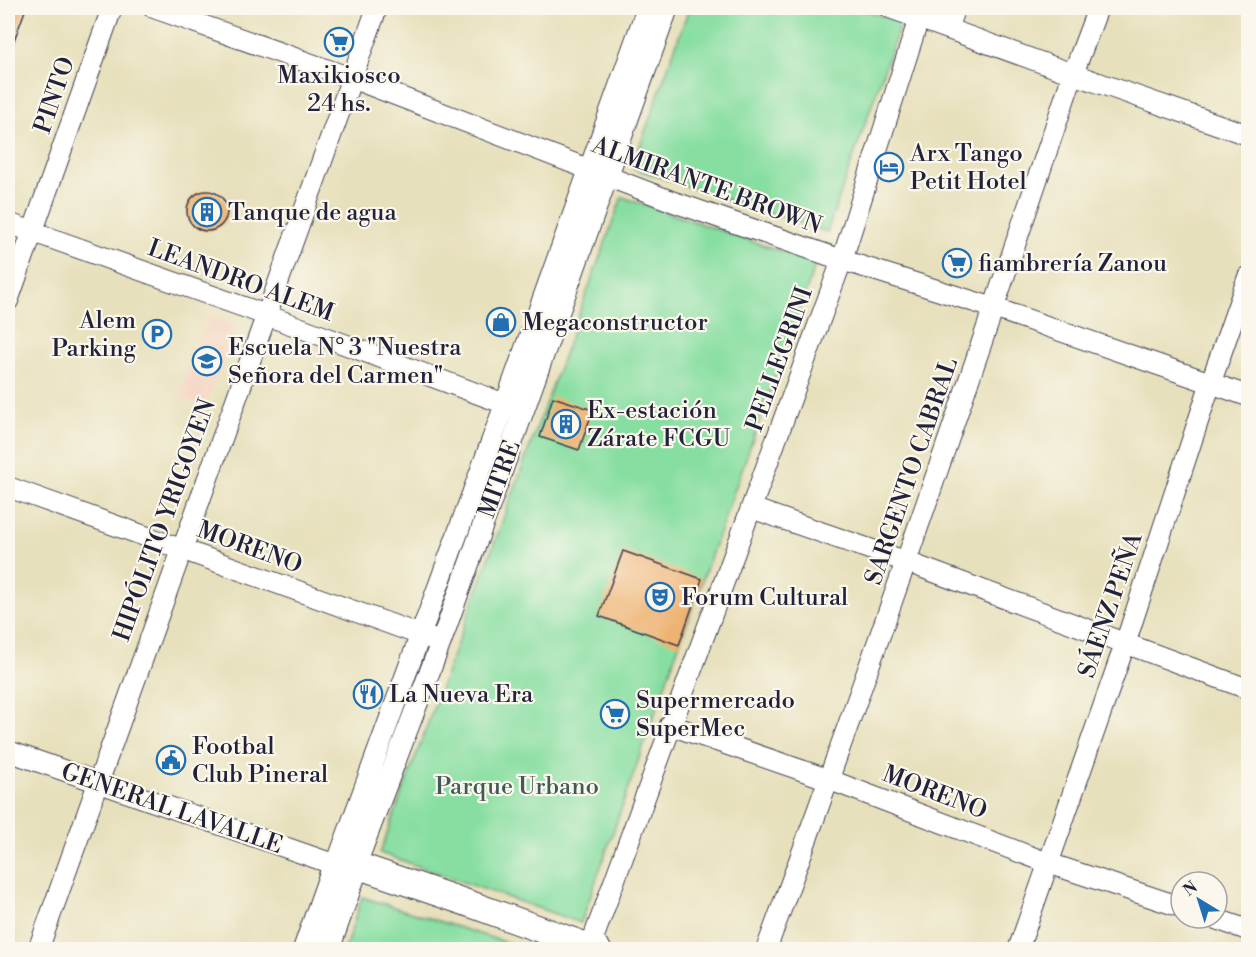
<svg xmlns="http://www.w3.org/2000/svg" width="1256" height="957" viewBox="0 0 1256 957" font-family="'Libre Bodoni',serif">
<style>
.built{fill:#f4d3c0}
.green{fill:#87dea1;stroke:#54806e;stroke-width:1.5}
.building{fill:#eeb272}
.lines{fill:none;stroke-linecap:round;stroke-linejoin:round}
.minor-casing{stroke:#403e4e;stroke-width:22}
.major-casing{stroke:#403e4e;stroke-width:28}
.minor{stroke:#fff;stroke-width:20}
.major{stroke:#fff;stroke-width:26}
.labels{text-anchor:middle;stroke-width:4.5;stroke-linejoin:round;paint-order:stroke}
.poi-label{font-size:24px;fill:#22223b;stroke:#fbf7ec;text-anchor:start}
.street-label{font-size:24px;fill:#22223b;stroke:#fbf7ec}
.park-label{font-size:24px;fill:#405a5a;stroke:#fbf7ec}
</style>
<rect width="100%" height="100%" fill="#fbf7ec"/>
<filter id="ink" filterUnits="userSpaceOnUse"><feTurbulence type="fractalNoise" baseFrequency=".0167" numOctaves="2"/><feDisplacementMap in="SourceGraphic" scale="12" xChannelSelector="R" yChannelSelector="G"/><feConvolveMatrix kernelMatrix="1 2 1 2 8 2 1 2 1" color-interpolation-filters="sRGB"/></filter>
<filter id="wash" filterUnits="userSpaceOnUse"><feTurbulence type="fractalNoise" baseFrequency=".008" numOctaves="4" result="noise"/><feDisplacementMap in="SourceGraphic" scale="24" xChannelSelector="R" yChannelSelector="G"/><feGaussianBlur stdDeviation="1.35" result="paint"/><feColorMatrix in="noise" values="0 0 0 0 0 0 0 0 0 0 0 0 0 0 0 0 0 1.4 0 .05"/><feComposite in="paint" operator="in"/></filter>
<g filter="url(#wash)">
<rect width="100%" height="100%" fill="#e7e0bc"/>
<path class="built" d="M208,316L236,326L206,407L178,397Z"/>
<path class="green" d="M689,8H857L901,22L827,232L632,168Z
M622,197L816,263L679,645L581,923L380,853Z
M362,897L527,949H345Z"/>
<g id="blocks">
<path class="building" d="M8,8H26L9,54H8Z
M187 211a20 20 0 1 1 40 0a20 20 0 1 1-40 0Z
M553,397L593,410L579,450L540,437Z
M623,551L702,579L679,645L599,616Z"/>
</g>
</g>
<g filter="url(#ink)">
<use href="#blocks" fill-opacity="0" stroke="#403e4e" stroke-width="1.5"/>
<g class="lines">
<g class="minor-casing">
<path id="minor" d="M154,8L351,78L674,202L842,260L994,308L1248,396
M890,8L1073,74L1248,135
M947,28L955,8
M8,223L266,315L516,408
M8,301L112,8
M8,487L432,639
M751,508L907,562L1248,689
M670,725L830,780L1048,863L1181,907
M8,751L336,865L505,404L647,8
M356,865L441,642L668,8
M1213,918L1248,930
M38,950L377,8
M589,950L842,260L919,18
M766,950C874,660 974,367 1073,74L1098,8
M1018,950L1125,644L1211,382L1248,277"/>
</g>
<g class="major-casing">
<path id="major" d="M336,865H356L473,905L598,950
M306,950L336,865
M326,950L356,865"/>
</g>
<use href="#minor" class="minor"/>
<use href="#major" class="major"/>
</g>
</g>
<defs>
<g id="supermarket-ring" transform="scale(1.5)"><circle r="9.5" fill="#fbf7ec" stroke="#1f6fb2" stroke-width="1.5"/><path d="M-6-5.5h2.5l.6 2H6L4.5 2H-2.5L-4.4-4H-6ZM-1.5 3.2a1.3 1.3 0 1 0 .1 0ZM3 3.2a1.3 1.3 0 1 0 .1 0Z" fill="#1f6fb2"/></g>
<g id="hotel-ring" transform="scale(1.5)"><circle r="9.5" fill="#fbf7ec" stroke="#1f6fb2" stroke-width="1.5"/><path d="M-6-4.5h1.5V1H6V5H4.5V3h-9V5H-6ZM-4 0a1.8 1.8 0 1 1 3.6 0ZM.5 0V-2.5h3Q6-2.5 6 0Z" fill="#1f6fb2"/></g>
<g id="building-ring" transform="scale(1.5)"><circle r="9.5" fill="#fbf7ec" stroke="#1f6fb2" stroke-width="1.5"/><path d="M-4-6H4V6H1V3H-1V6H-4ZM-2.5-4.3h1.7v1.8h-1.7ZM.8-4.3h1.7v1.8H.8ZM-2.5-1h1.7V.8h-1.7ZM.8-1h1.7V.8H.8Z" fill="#1f6fb2"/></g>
<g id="shop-ring" transform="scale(1.5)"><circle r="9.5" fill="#fbf7ec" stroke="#1f6fb2" stroke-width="1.5"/><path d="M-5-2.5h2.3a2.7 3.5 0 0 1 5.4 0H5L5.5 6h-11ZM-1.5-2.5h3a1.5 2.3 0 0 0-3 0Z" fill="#1f6fb2"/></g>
<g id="parking-ring" transform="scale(1.5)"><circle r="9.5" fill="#fbf7ec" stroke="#1f6fb2" stroke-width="1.5"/><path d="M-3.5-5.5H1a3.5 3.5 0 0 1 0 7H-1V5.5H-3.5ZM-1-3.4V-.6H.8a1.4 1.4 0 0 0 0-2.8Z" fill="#1f6fb2"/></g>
<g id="school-ring" transform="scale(1.5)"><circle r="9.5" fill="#fbf7ec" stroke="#1f6fb2" stroke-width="1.5"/><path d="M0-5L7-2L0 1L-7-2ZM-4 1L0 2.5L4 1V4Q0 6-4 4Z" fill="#1f6fb2"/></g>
<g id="theatre-ring" transform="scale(1.5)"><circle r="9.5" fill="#fbf7ec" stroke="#1f6fb2" stroke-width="1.5"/><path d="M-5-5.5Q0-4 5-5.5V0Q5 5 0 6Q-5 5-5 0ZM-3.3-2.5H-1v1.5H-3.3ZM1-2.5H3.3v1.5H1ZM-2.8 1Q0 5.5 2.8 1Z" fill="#1f6fb2"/></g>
<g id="restaurant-ring" transform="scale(1.5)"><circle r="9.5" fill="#fbf7ec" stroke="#1f6fb2" stroke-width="1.5"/><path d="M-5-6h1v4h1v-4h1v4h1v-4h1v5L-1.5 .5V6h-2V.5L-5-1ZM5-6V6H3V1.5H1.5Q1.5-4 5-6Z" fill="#1f6fb2"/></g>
<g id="civic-ring" transform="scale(1.5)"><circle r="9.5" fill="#fbf7ec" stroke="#1f6fb2" stroke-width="1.5"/><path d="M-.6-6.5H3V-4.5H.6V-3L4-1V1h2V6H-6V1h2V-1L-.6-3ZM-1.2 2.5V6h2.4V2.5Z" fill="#1f6fb2"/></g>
</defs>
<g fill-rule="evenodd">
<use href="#supermarket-ring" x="339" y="42"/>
<use href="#hotel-ring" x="889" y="167"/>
<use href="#building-ring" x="207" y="212"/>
<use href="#supermarket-ring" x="957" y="263"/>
<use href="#shop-ring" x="501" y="322"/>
<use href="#parking-ring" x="157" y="334"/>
<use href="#school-ring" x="207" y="361"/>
<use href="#building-ring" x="566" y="424"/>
<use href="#theatre-ring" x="660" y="597"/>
<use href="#restaurant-ring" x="368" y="694"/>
<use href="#supermarket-ring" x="615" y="714"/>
<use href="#civic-ring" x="171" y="760"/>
</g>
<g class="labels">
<g class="poi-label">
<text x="339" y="83" text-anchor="middle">Maxikiosco<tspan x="339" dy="28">24 hs.</tspan></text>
<text x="910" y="161">Arx Tango<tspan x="910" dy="28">Petit Hotel</tspan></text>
<text x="228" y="220">Tanque de agua</text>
<text x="978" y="271">fiambrería Zanou</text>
<text x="136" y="328" text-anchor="end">Alem<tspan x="136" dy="28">Parking</tspan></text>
<text x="522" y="330">Megaconstructor</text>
<text x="228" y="355">Escuela N° 3 "Nuestra<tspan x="228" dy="28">Señora del Carmen"</tspan></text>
<text x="587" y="418">Ex-estación<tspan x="587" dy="28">Zárate FCGU</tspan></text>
<text x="681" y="605">Forum Cultural</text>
<text x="389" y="702">La Nueva Era</text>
<text x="636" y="708">Supermercado<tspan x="636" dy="28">SuperMec</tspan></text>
<text x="192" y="754">Footbal<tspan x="192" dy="28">Club Pineral</tspan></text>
</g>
<g class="street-label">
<text transform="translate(54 95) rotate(-71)" y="8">PINTO</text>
<text transform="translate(707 185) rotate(20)" y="8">ALMIRANTE BROWN</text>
<text transform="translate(241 280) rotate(20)" y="8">LEANDRO ALEM</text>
<text transform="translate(779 359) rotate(-70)" y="8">PELLEGRINI</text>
<text transform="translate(911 471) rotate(-71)" y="8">SARGENTO CABRAL</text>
<text transform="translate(499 479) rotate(-70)" y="8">MITRE</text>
<text transform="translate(164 520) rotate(-70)" y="8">HIPÓLITO YRIGOYEN</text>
<text transform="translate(250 547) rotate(20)" y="8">MORENO</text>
<text transform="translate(1110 605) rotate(-71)" y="8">SÁENZ PEÑA</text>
<text transform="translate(935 792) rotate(21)" y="8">MORENO</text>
<text transform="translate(172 808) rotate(19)" y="8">GENERAL LAVALLE</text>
</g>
<g class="park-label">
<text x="517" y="794">Parque Urbano</text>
</g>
</g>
<rect width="1256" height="957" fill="none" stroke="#fbf7ec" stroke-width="30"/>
<g transform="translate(1199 900) rotate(322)"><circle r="28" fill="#fbf7ec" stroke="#a4a2a5" stroke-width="1.5"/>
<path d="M0-4.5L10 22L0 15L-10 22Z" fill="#1f6fb2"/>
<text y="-9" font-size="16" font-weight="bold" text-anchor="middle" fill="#22223b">N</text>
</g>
</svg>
